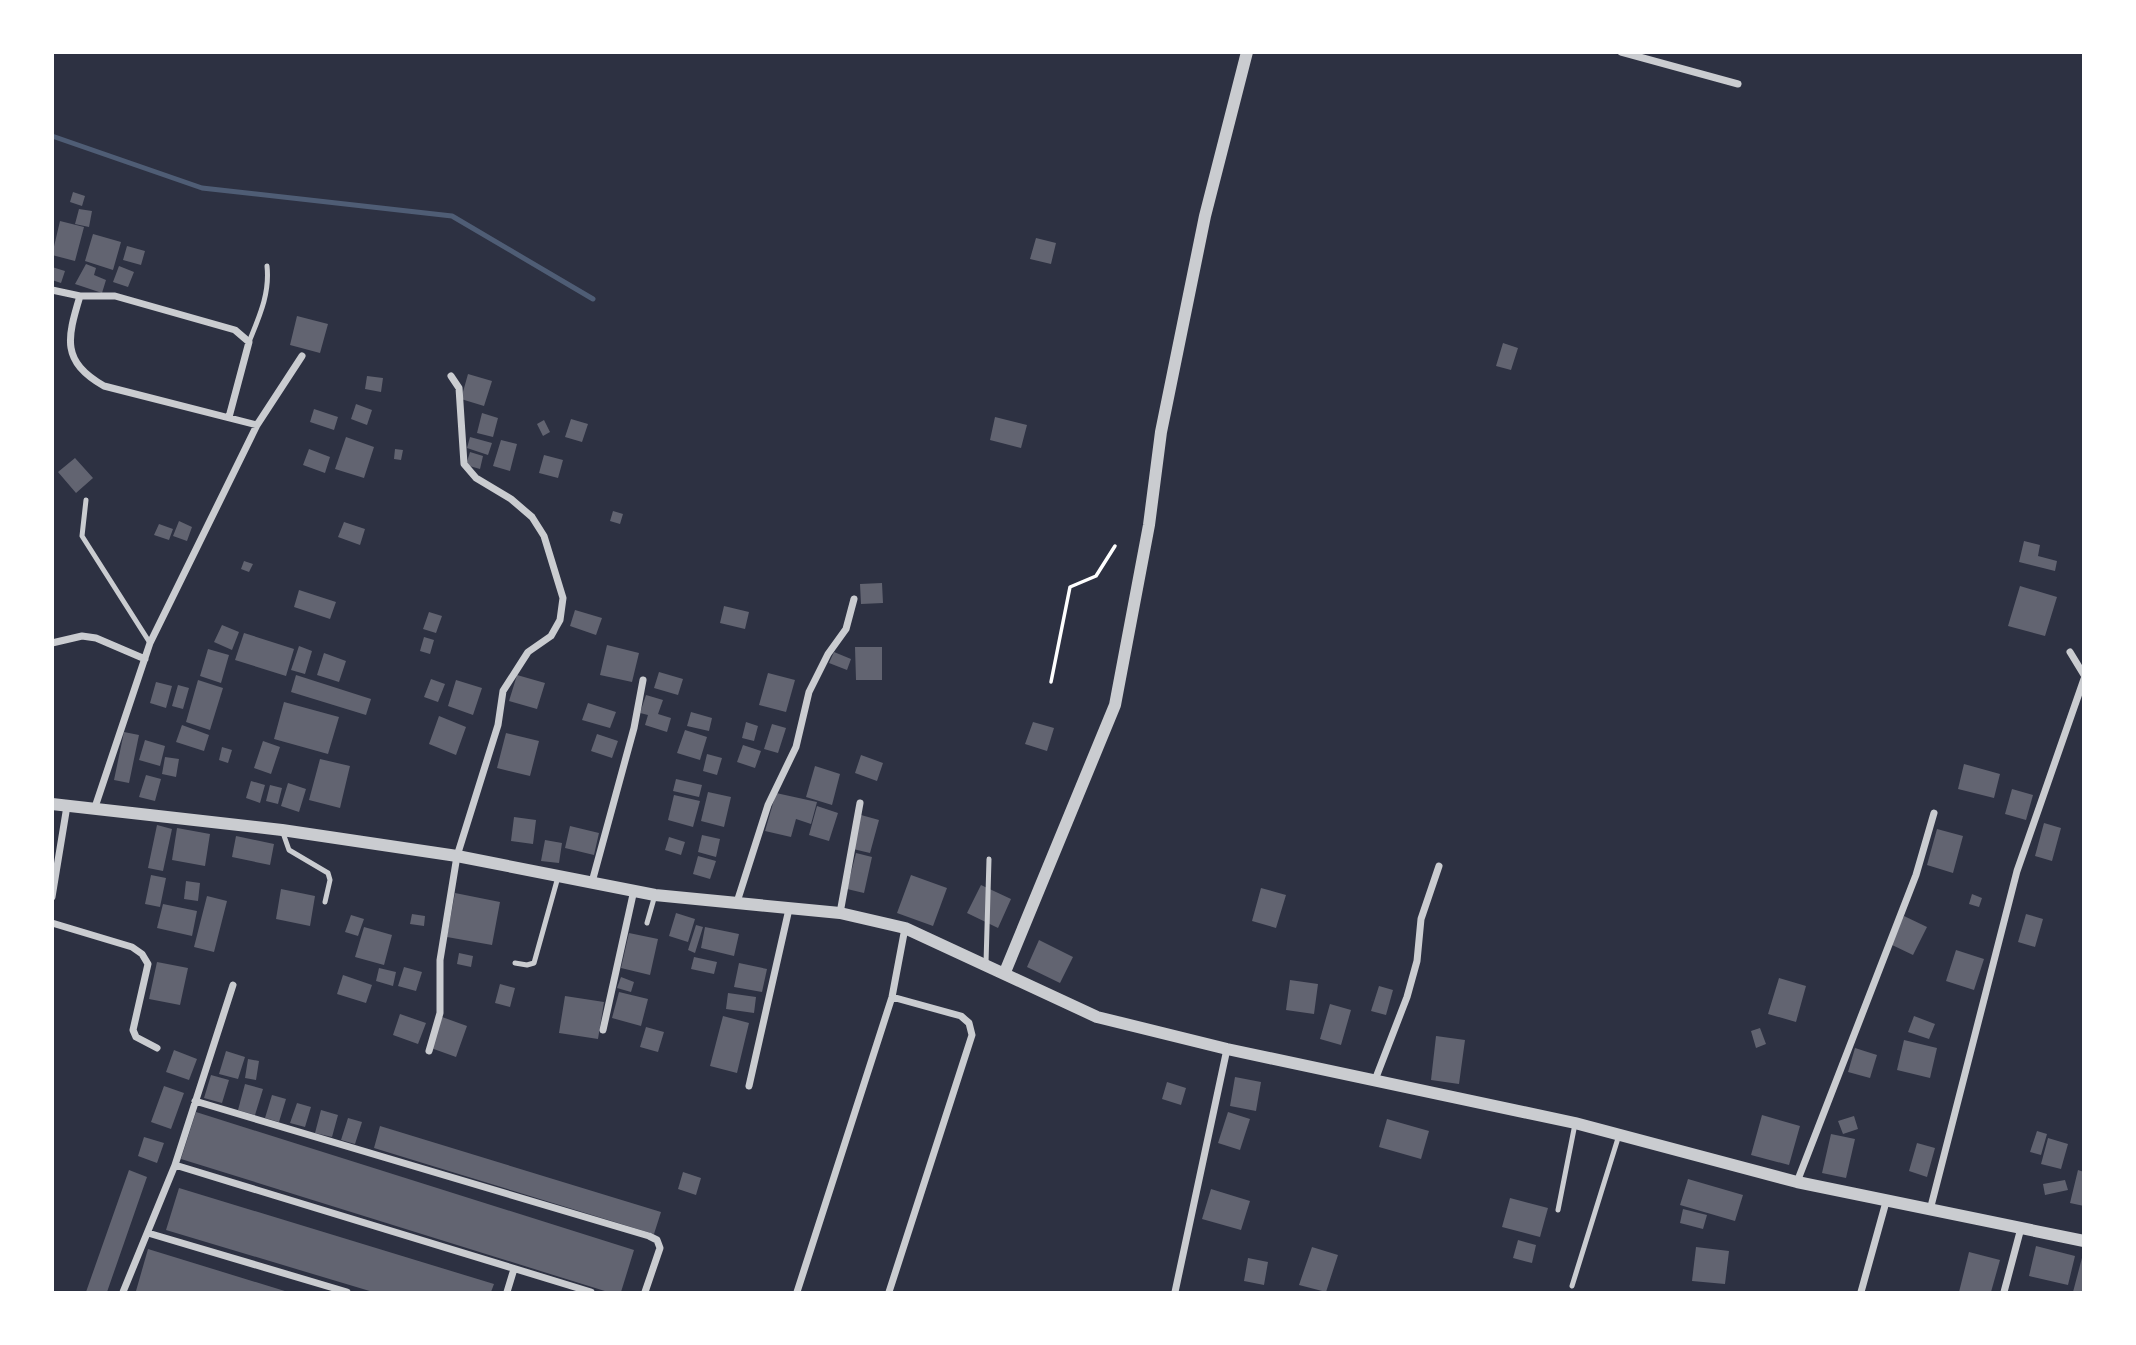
<svg xmlns="http://www.w3.org/2000/svg" width="2136" height="1345" viewBox="0 0 2136 1345" font-family="'PT Sans',sans-serif">
<style>
.lines{fill:none;stroke-linecap:round;stroke-linejoin:round}
.stream{stroke:#4f5d75;stroke-width:5}
.building{fill:#626471}
.path{stroke:#fff;stroke-width:3.5}
.service{stroke:#caccd0;stroke-width:5}
.minor{stroke:#caccd0;stroke-width:7}
.tertiary{stroke:#caccd0;stroke-width:12}
</style>
<rect width="100%" height="100%" fill="#2d3142"/>
<g class="lines">
<path class="stream" d="M52,136L202,188L452,216L593,299"/>
</g>
<path class="building" d="M73,192L85,196L82,206L70,202Z
M79,209L92,211L89,227L75,224Z
M60,221L84,227L75,261L52,255Z
M93,234L121,242L113,270L85,261Z
M1036,238L1056,243L1051,264L1030,259Z
M127,246L145,251L141,265L123,260Z
M86,264L96,268L94,275L106,280L102,293L75,284Z
M119,266L134,272L128,287L113,282Z
M52,267L65,271L61,283L52,280Z
M297,316L328,324L320,353L290,345Z
M1503,343L1518,348L1511,370L1496,366Z
M468,374L492,381L484,406L461,399Z
M367,376L383,378L381,392L365,389Z
M356,404L372,410L367,425L351,419Z
M314,409L338,417L334,430L310,422Z
M482,413L498,418L493,437L477,433Z
M995,417L1027,425L1021,448L990,440Z
M571,419L588,424L582,442L565,437Z
M544,420L550,432L543,436L537,424Z
M346,437L374,447L364,478L335,469Z
M470,437L492,443L488,455L467,448Z
M501,440L517,444L510,471L493,466Z
M309,449L330,457L325,473L303,465Z
M395,449L403,450L401,460L394,459Z
M470,452L483,456L480,469L466,465Z
M544,455L563,460L558,478L539,473Z
M75,458L93,478L76,493L58,472Z
M613,511L623,514L620,524L610,521Z
M179,521L192,527L187,541L173,536Z
M344,522L365,529L360,545L338,537Z
M159,524L173,529L169,540L154,535Z
M2024,541L2040,545L2038,556L2057,561L2055,571L2019,562Z
M244,561L253,564L249,572L241,569Z
M882,583L883,603L861,604L860,584Z
M2020,586L2057,597L2045,636L2008,626Z
M299,590L336,602L330,619L294,607Z
M724,606L749,612L745,629L720,623Z
M575,610L602,618L596,635L570,626Z
M429,612L442,616L436,633L423,629Z
M222,625L239,632L232,650L214,642Z
M244,633L294,649L286,676L235,660Z
M424,637L434,640L430,654L420,651Z
M607,645L639,653L632,682L600,675Z
M299,646L312,651L305,674L291,670Z
M855,647H882V680H856Z
M208,649L229,655L221,683L200,676Z
M834,652L851,659L847,670L829,663Z
M324,653L346,661L339,682L317,675Z
M659,672L683,679L678,695L654,688Z
M768,673L795,680L786,712L759,705Z
M296,675L371,699L366,715L291,692Z
M517,675L545,683L537,709L509,701Z
M431,679L445,684L438,702L424,697Z
M198,680L223,688L210,730L186,722Z
M456,680L482,688L473,715L448,706Z
M156,682L172,686L166,708L150,703Z
M178,685L189,688L183,709L172,706Z
M646,695L663,700L658,714L671,718L667,732L645,725L648,715L640,713Z
M284,702L339,717L328,754L274,739Z
M588,703L616,712L610,728L582,720Z
M691,712L712,718L709,731L687,726Z
M439,716L466,727L456,755L429,744Z
M746,722L758,726L754,741L742,738Z
M1033,722L1054,728L1047,751L1025,744Z
M772,724L786,728L778,753L764,749Z
M182,725L209,735L204,751L176,742Z
M685,730L707,737L700,760L677,753Z
M124,732L139,735L129,783L114,780Z
M506,733L539,741L530,776L497,768Z
M597,734L618,741L612,758L591,751Z
M145,740L165,746L160,766L139,760Z
M263,741L280,747L271,774L254,768Z
M743,745L761,751L755,768L737,762Z
M222,747L232,750L228,763L219,760Z
M707,754L722,758L717,775L703,771Z
M861,755L883,763L877,781L855,773Z
M165,757L179,759L176,777L162,774Z
M320,759L350,766L340,808L309,800Z
M1964,764L2000,774L1994,798L1958,789Z
M815,766L840,774L832,805L806,797Z
M146,775L161,779L155,801L139,797Z
M676,779L702,785L699,797L673,791Z
M251,781L265,785L260,803L246,798Z
M288,783L306,789L299,812L281,806Z
M270,785L282,788L278,804L266,801Z
M2012,789L2033,795L2026,820L2005,814Z
M708,792L731,797L724,827L701,821Z
M776,793L817,802L811,824L796,819L791,837L765,831Z
M674,795L700,801L693,827L668,820Z
M817,806L838,813L829,841L809,835Z
M861,815L879,820L870,853L853,849Z
M514,817L536,820L533,844L511,841Z
M2044,823L2061,828L2052,861L2035,856Z
M157,825L172,829L163,871L148,868Z
M570,826L599,833L594,855L565,848Z
M177,828L210,834L205,866L172,860Z
M1937,829L1963,836L1953,873L1927,865Z
M702,835L720,839L716,857L698,852Z
M236,836L274,844L270,865L232,857Z
M669,837L685,842L681,855L665,850Z
M545,840L562,843L559,863L541,861Z
M856,853L872,857L864,893L847,889Z
M698,856L716,861L710,879L693,874Z
M151,875L166,878L160,907L145,904Z
M911,875L947,888L933,926L897,913Z
M186,881L200,883L198,901L184,899Z
M981,885L1011,899L998,928L967,913Z
M1261,888L1286,895L1276,928L1252,921Z
M281,889L315,896L310,926L276,919Z
M455,893L500,902L492,945L447,937Z
M1972,894L1982,898L1979,907L1969,904Z
M207,896L227,901L214,952L194,947Z
M163,904L197,911L192,936L157,928Z
M676,913L695,919L688,942L669,936Z
M412,914L425,916L424,926L410,924Z
M2026,914L2043,919L2035,947L2018,942Z
M351,915L364,919L358,936L345,932Z
M1904,916L1927,927L1913,955L1890,944Z
M696,925L703,927L695,953L688,950Z
M364,927L392,935L384,965L355,957Z
M705,927L739,934L734,956L701,948Z
M629,933L658,939L650,975L621,968Z
M1039,940L1073,957L1060,983L1027,967Z
M1956,950L1984,959L1974,990L1946,981Z
M459,953L473,956L471,967L457,964Z
M694,957L717,962L714,974L691,969Z
M157,962L188,968L180,1005L149,999Z
M739,963L767,969L762,992L734,987Z
M404,967L422,972L416,991L398,986Z
M379,968L396,972L393,986L376,981Z
M343,975L372,985L366,1003L337,994Z
M621,977L634,982L631,992L617,988Z
M1779,978L1806,986L1796,1022L1768,1014Z
M1290,980L1318,984L1314,1014L1286,1010Z
M500,984L515,988L510,1007L495,1003Z
M1379,986L1393,990L1386,1015L1371,1011Z
M619,992L648,999L641,1026L612,1018Z
M728,993L756,997L754,1013L726,1009Z
M565,996L604,1002L598,1039L559,1033Z
M1330,1004L1351,1010L1341,1045L1320,1039Z
M400,1014L426,1023L418,1044L393,1035Z
M723,1016L749,1023L737,1073L710,1066Z
M1914,1016L1935,1024L1929,1039L1908,1032Z
M442,1017L467,1026L456,1057L431,1048Z
M646,1027L664,1032L658,1052L640,1047Z
M1760,1028L1766,1044L1756,1048L1751,1031Z
M1436,1036L1465,1040L1459,1084L1431,1080Z
M1904,1040L1937,1048L1930,1078L1897,1070Z
M1855,1048L1877,1055L1870,1078L1848,1072Z
M174,1050L197,1059L189,1080L166,1072Z
M226,1051L245,1057L238,1079L219,1074Z
M248,1059L259,1061L256,1080L245,1078Z
M211,1075L229,1080L222,1103L204,1098Z
M1235,1077L1261,1082L1256,1111L1230,1106Z
M1167,1082L1186,1088L1181,1105L1162,1099Z
M245,1084L263,1089L255,1115L238,1110Z
M164,1086L184,1093L171,1129L151,1122Z
M272,1095L286,1099L279,1122L265,1118Z
M297,1103L311,1107L305,1127L290,1123Z
M321,1110L338,1115L332,1137L315,1133Z
M196,1112L634,1250L621,1292H608L181,1159Z
M1228,1112L1250,1119L1240,1150L1218,1143Z
M1762,1115L1800,1126L1789,1165L1751,1155Z
M1854,1116L1858,1129L1843,1134L1838,1121Z
M348,1118L362,1122L355,1144L341,1140Z
M1387,1119L1429,1131L1421,1159L1379,1147Z
M380,1126L661,1212L654,1234L374,1148Z
M2037,1131L2047,1134L2041,1155L2030,1152Z
M1831,1134L1855,1139L1846,1178L1822,1173Z
M144,1137L164,1143L157,1163L138,1156Z
M2048,1138L2068,1144L2061,1169L2041,1164Z
M1917,1143L1935,1148L1927,1177L1909,1171Z
M129,1170L147,1177L107,1292H86Z
M2078,1170L2084,1172V1206L2070,1203Z
M683,1172L701,1178L696,1195L678,1189Z
M1688,1179L1743,1195L1735,1221L1680,1205Z
M2065,1180L2068,1190L2045,1195L2043,1184Z
M179,1188L494,1284L491,1292H373L166,1230Z
M1211,1189L1250,1201L1241,1230L1202,1219Z
M1510,1198L1548,1208L1540,1237L1502,1227Z
M1683,1209L1707,1215L1703,1229L1680,1223Z
M1518,1240L1536,1245L1532,1263L1513,1258Z
M2036,1246L2075,1256L2068,1285L2029,1276Z
M1312,1247L1338,1255L1326,1292L1299,1285Z
M1696,1247L1729,1251L1725,1284L1692,1281Z
M148,1249L288,1292L136,1291Z
M1969,1252L2000,1260L1991,1292H1959Z
M2083,1254L2084,1292H2073Z
M1248,1258L1268,1262L1264,1285L1244,1281Z"/>
<g class="lines">
<path class="path" d="M1051,682L1070,587L1096,576L1115,546"/>
<path class="service" d="M249,342C259,317 270,294 267,266
M86,500L82,536L150,643
M282,830L289,850L328,873L330,880L325,902
M647,923L655,895
M515,963L527,965L534,963L558,877
M986,963L989,859
M1558,1210L1575,1124
M1572,1286L1619,1135"/>
<path class="minor" d="M1621,52L1738,84
M52,290L80,296C67,339 61,361 104,386L257,425L150,643L94,810
M80,296H115L235,330L249,342L229,417
M257,425L302,356
M52,643L82,636L96,638L145,659
M2070,652L2084,675
M592,882L634,728L643,680
M52,897L67,806
M737,902L768,805L796,747L809,692L828,654L846,629L854,599
M840,913L860,803
M52,923L132,947L142,954L148,964L133,1030L136,1037L157,1048
M603,1030L634,890
M429,1051L440,1013V960L457,856L498,725L503,691L528,652L551,636L560,620L563,598L544,536L532,517L511,499L476,478L464,464L459,388L451,376
M1375,1080L1407,997L1417,961L1421,919L1439,866
M749,1086L789,909
M195,1101L649,1236L657,1240L660,1248L645,1292
M175,1165L591,1292
M1797,1182L1916,875L1934,813
M1930,1210L2017,871L2084,679
M148,1233L347,1292
M123,1292L175,1165L233,985
M507,1292L514,1269
M797,1292L892,997L905,928
M889,1292L972,1035L969,1023L961,1016L892,997
M1175,1292L1227,1049
M1861,1292L1886,1202
M2004,1292L2021,1228"/>
<path class="tertiary" d="M52,804L282,830L457,856L655,895L840,913L905,928L1097,1017L1227,1049L1575,1123L1797,1182L2084,1241
M1005,972L1115,705L1149,525L1161,432L1205,216L1247,52"/>
</g>
<rect width="2136" height="1345" fill="none" stroke="#ffffff" stroke-width="108"/>
</svg>
